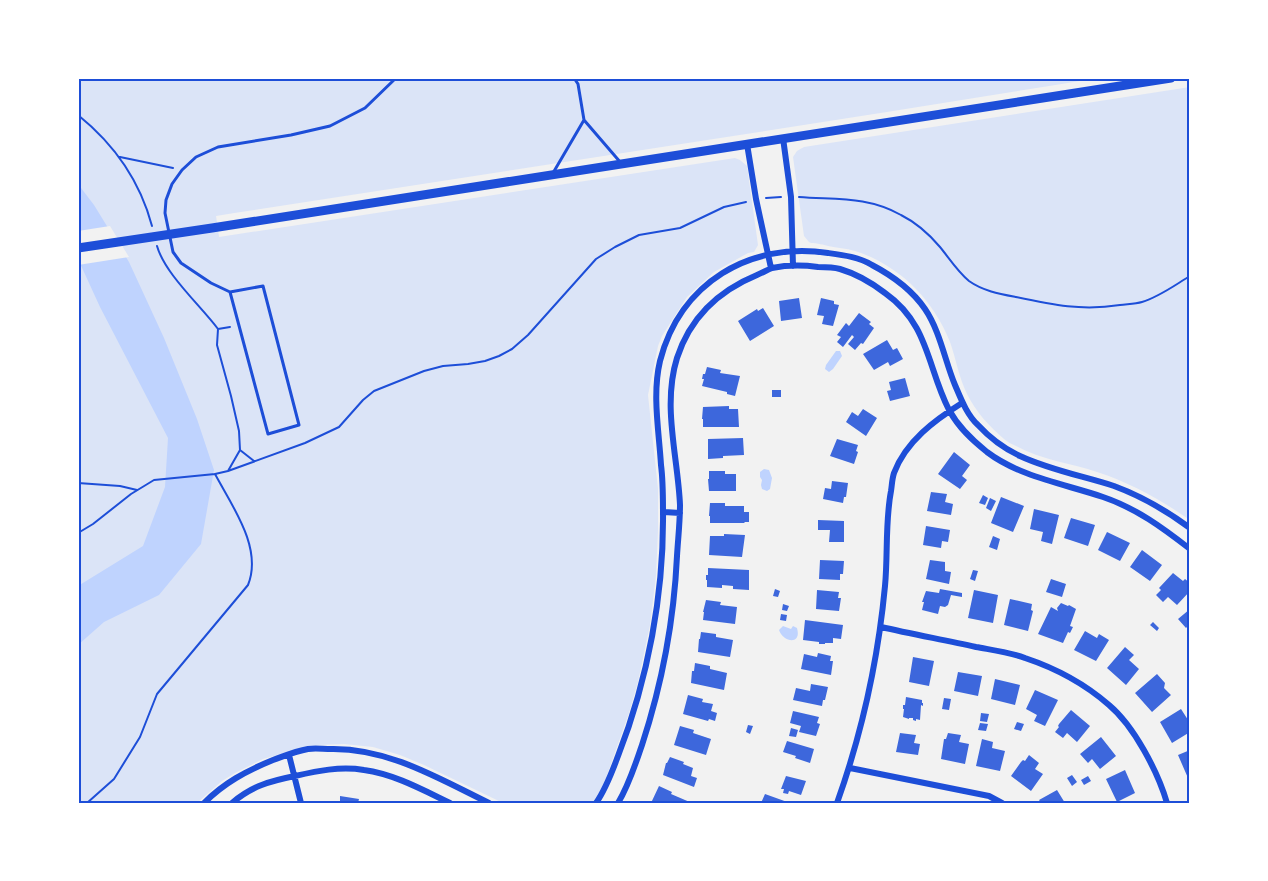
<svg xmlns="http://www.w3.org/2000/svg" width="1268" height="881" viewBox="0 0 1268 881" font-family="Literata,serif">
<style>
.green{fill:#dbe4f7}
.water{fill:#bfd3fe}
.pier{fill:#f2f2f2}
.building{fill:#3d67dc}
.lines{fill:none;stroke-linecap:round;stroke-linejoin:round}
.path{stroke:#1d4ed8;stroke-width:2}
.service{stroke:#1d4ed8;stroke-width:3}
.minor{stroke:#1d4ed8;stroke-width:6}
.secondary{stroke:#1d4ed8;stroke-width:9}
.neatline{fill:none;stroke:#1d4ed8;stroke-width:2}
</style>
<rect width="100%" height="100%" fill="#f2f2f2"/>
<path class="green" d="M78,78H1098C804,126 510,170 216,216L219,237L735,158L740,160L747,166L758,245L754,252L748,253L714,272L687,297L662,336L658,346L648,395L658,489V530L656,576L650,625L638,682L629,713L606,778L600,791L592,803H503L424,765L400,755L373,747L344,744L318,745L303,748L263,759L235,773L222,781L197,803H78Z
M1190,87V520C1161,500 1131,483 1097,472C1070,463 1042,460 1016,446C1012,444 1007,442 1004,439C989,426 976,412 967,394C959,378 956,359 950,342C933,299 899,265 855,251C846,248 837,248 828,246C824,245 817,243 811,243L809,242L804,236L793,157L797,151L804,147Z"/>
<path class="water" d="M78,184L94,205L129,262L164,338L197,419L214,470L201,544L159,595L104,622L78,645V586L143,546L165,487L168,438L100,307L78,259Z
M836,351H840L842,356L833,369L829,372L825,369L826,365Z
M764,469L769,470L772,478L770,489L767,491L762,489L761,485L762,480L760,477V472Z
M783,626L791,629L793,626L797,628C802,646 783,642 779,630Z"/>
<path class="pier" d="M110,226L129,257L78,265V231Z"/>
<path class="building" d="M799,298L802,318L781,321L779,301Z
M821,298L834,301V304L839,305L833,326L822,324L824,316L817,315Z
M763,308L774,326L750,341L738,321L757,309L758,311Z
M859,313L871,322L869,324L874,328L863,344L861,343L855,350L848,344L854,337L852,335L843,347L837,342L841,337L837,335L846,323L849,326Z
M887,340L893,350L897,348L903,359L890,366L888,362L874,370L863,354Z
M707,367L721,370L720,373L740,376L735,396L727,394V392L702,386L704,379H702L703,374H705Z
M905,378L910,396L890,401L887,391L891,390L889,382Z
M772,390H781V397H772Z
M729,406V409H738L739,427H703V419H702L703,407Z
M863,409L877,418L866,436L846,422L852,412L858,416Z
M743,438L744,455L723,456V458L708,459V439Z
M837,439L858,445L856,451L858,452L854,464L830,456Z
M954,452L970,465L962,476L967,480L960,489L938,474Z
M709,471H725V474H736V491H709L708,479H709Z
M832,481L848,483L846,497H844L843,503L823,499L825,488L831,489Z
M931,492L947,494L945,502L953,504L951,515L927,511Z
M983,495L988,498L985,505L979,503Z
M1001,497L1024,506L1013,532L991,523Z
M990,498L996,501L991,511L986,508Z
M710,503H725V506H744V512H749V522H745L744,523H710V516H709Z
M1034,509L1059,515L1052,544L1041,541L1043,532L1030,529Z
M1071,518L1095,525L1088,546L1064,538Z
M818,520L844,521V542H829L830,530H818Z
M926,526L950,530L948,542L942,541L941,548L923,545Z
M1107,532L1130,543L1120,561L1098,550Z
M724,534L745,535L742,557L709,555L710,536H724Z
M993,536L1000,539L997,550L989,547Z
M1142,550L1162,565L1150,581L1130,567Z
M820,560L844,561L843,574H840V580L819,579Z
M930,560L945,562V571L951,572L949,584L926,579Z
M708,568L749,570V590L733,589V586L722,585V588L707,587V580H706V575H708Z
M973,570L978,571L975,581L970,579Z
M1173,573L1183,581L1185,579L1190,583V591L1177,605L1168,597L1163,602L1156,595L1161,590L1159,588Z
M1051,579L1066,584L1062,597L1046,592Z
M775,589L780,591L778,597L773,596Z
M940,589L962,593V597L951,595L948,605L945,607L940,606L938,614L922,610L924,602H922L926,591L939,593Z
M817,590L839,592L838,598H841L839,611L816,609Z
M974,590L998,595L993,623L968,618Z
M1010,599L1032,604L1031,610L1033,611L1028,631L1004,625Z
M706,600L721,602L720,605L737,607L735,624L703,620L704,612H703Z
M1061,603L1068,606L1069,605L1076,609L1070,626L1073,627L1070,633L1068,632L1063,643L1038,634L1051,607L1058,611L1057,608Z
M783,604L789,606L787,611L782,610Z
M1190,609V624L1186,628L1178,619Z
M781,614L787,615L786,621L780,620Z
M805,620L843,625L841,639L833,638V643H825V644H819V642L803,640Z
M1153,622L1159,628L1157,631L1150,625Z
M1085,631L1097,638L1099,634L1109,640L1096,661L1074,650Z
M701,632L716,634V637L733,640L730,657L698,652L699,639H700Z
M1125,647L1134,655L1129,660L1139,669L1126,685L1107,668Z
M818,653L831,656L830,661H833L831,675L801,669L804,654L817,657Z
M913,657L934,661L929,686L909,682Z
M695,663L710,666V669L727,673L724,690L691,683L692,671H694Z
M958,672L982,676L978,696L954,691Z
M1157,674L1165,683L1164,688L1171,695L1152,712L1135,693Z
M995,679L1020,685L1015,705L991,699Z
M811,684L828,687L825,700H823L822,706L793,700L796,688L810,691Z
M1035,690L1058,700L1045,726L1034,721L1037,715L1026,709Z
M688,695L703,699L702,702L713,704L711,711L717,713L715,721L709,719L708,721L683,714Z
M906,697L922,700V703H923V706L921,705L920,720L916,719V721L913,720V718H909V719L903,717L904,709H903V705H905Z
M944,698L951,699L949,710L942,709Z
M1181,709L1190,723V730H1189L1190,732L1172,743L1160,722Z
M1071,710L1090,726L1077,742L1067,733L1063,738L1055,732L1059,727L1058,726L1059,724Z
M793,711L819,717L817,723L820,724L816,736L799,732L801,726L790,723Z
M981,713L989,714L987,722L980,721Z
M1017,722L1024,724L1021,731L1014,729Z
M980,723L988,724L986,731L978,730Z
M748,725L753,726L750,734L746,732Z
M680,726L694,730L693,733L711,739L706,755L674,745Z
M791,728L798,730L796,737L789,736Z
M900,733L916,735L914,743L920,744L918,755L896,752Z
M948,733L961,735L959,742L969,744L965,764L941,759L944,739H946Z
M1101,737L1116,756L1100,769L1092,759L1088,763L1080,754Z
M982,739L993,742L992,748L1005,751L1000,771L976,766Z
M787,741L814,749L810,763L795,758L796,756L783,752Z
M1190,750V777L1188,778L1178,755Z
M1029,755L1039,763L1035,769L1043,774L1031,791L1011,776L1021,762L1023,760L1025,761Z
M670,757L684,762L683,764L693,768L691,776L697,778L694,787L663,775L666,763H667Z
M1125,770L1135,793L1117,802L1106,779Z
M1072,775L1077,782L1072,786L1067,778Z
M786,776L806,781L801,795L789,791L788,794L783,793L784,789H781Z
M1088,776L1091,781L1084,785L1081,780Z
M659,786L672,792L671,794L692,803H651Z
M1057,790L1065,803H1041L1039,800Z
M765,794L790,803H761Z
M340,796L359,799L358,803H340Z"/>
<g class="lines">
<path class="path" d="M78,115C114,144 140,181 152,226
M120,157L173,168
M799,197C836,200 867,196 901,215C915,222 929,234 940,247C949,258 958,272 969,281C983,291 1000,294 1016,297C1053,305 1082,311 1120,305C1127,304 1135,304 1142,302C1159,297 1175,285 1190,276
M766,198L781,197
M157,246C165,274 200,305 218,329L217,345L231,396L239,431L240,450L228,471
M218,329L230,327
M240,450L254,461
M78,483L120,486L137,490
M78,533L93,524L131,494L154,480L215,474L228,471L305,443L339,427L363,400L374,391L424,371L443,366L468,364L485,361L499,356L512,349L528,335L596,259L615,247L639,235L680,228L724,207L746,202
M87,803L114,779L140,737L157,694L248,585C263,548 232,506 215,474"/>
<path class="service" d="M574,78L578,84L584,120L621,163
M553,173L584,120
M230,292L263,286L299,425L268,434L230,292L211,283L181,263L173,252L165,213L166,200L172,184L182,170L196,157L218,147L291,135L330,126L365,108L396,78"/>
<path class="minor" d="M783,138L791,197L793,266
M747,144L756,199L771,268
M664,512L680,513
M881,627C912,634 944,640 976,647C992,650 1009,652 1025,658C1055,668 1085,684 1109,705C1134,726 1158,772 1167,803
M289,755L301,803
M850,768L989,796L1002,803
M204,803C224,783 246,771 273,760C284,756 296,751 308,749C315,748 323,749 331,749C388,748 438,778 489,803
M232,803C252,786 270,781 295,776C317,771 340,766 364,770C394,774 423,790 450,803
M596,803C606,789 612,772 618,756C648,679 664,594 663,512C663,496 663,480 661,465C659,431 652,395 660,361C680,283 750,241 828,253C843,255 859,257 872,265C893,276 912,290 925,309C940,331 945,361 955,385C961,399 967,415 978,425C989,437 1005,449 1020,456C1050,470 1083,476 1114,486C1141,496 1167,511 1190,528
M618,803C629,785 635,765 642,745C662,684 674,620 677,556C678,539 680,522 680,505C678,457 662,406 677,358C690,318 718,291 757,275C762,273 767,270 772,268C787,265 803,265 818,267C825,267 833,267 840,269C857,274 872,283 885,293C929,324 927,367 949,410C959,428 972,440 987,452C1020,477 1065,484 1103,497C1136,508 1163,528 1190,549
M837,803C862,733 878,660 885,586C888,555 885,522 891,491C892,485 892,479 894,473C906,441 935,420 962,403"/>
<path class="secondary" d="M78,248L212,228L1171,78"/>
</g>
<rect width="1268" height="881" fill="none" stroke="#ffffff" stroke-width="159"/>
<rect x="80" y="80" width="1108" height="722" class="neatline"/>
</svg>
